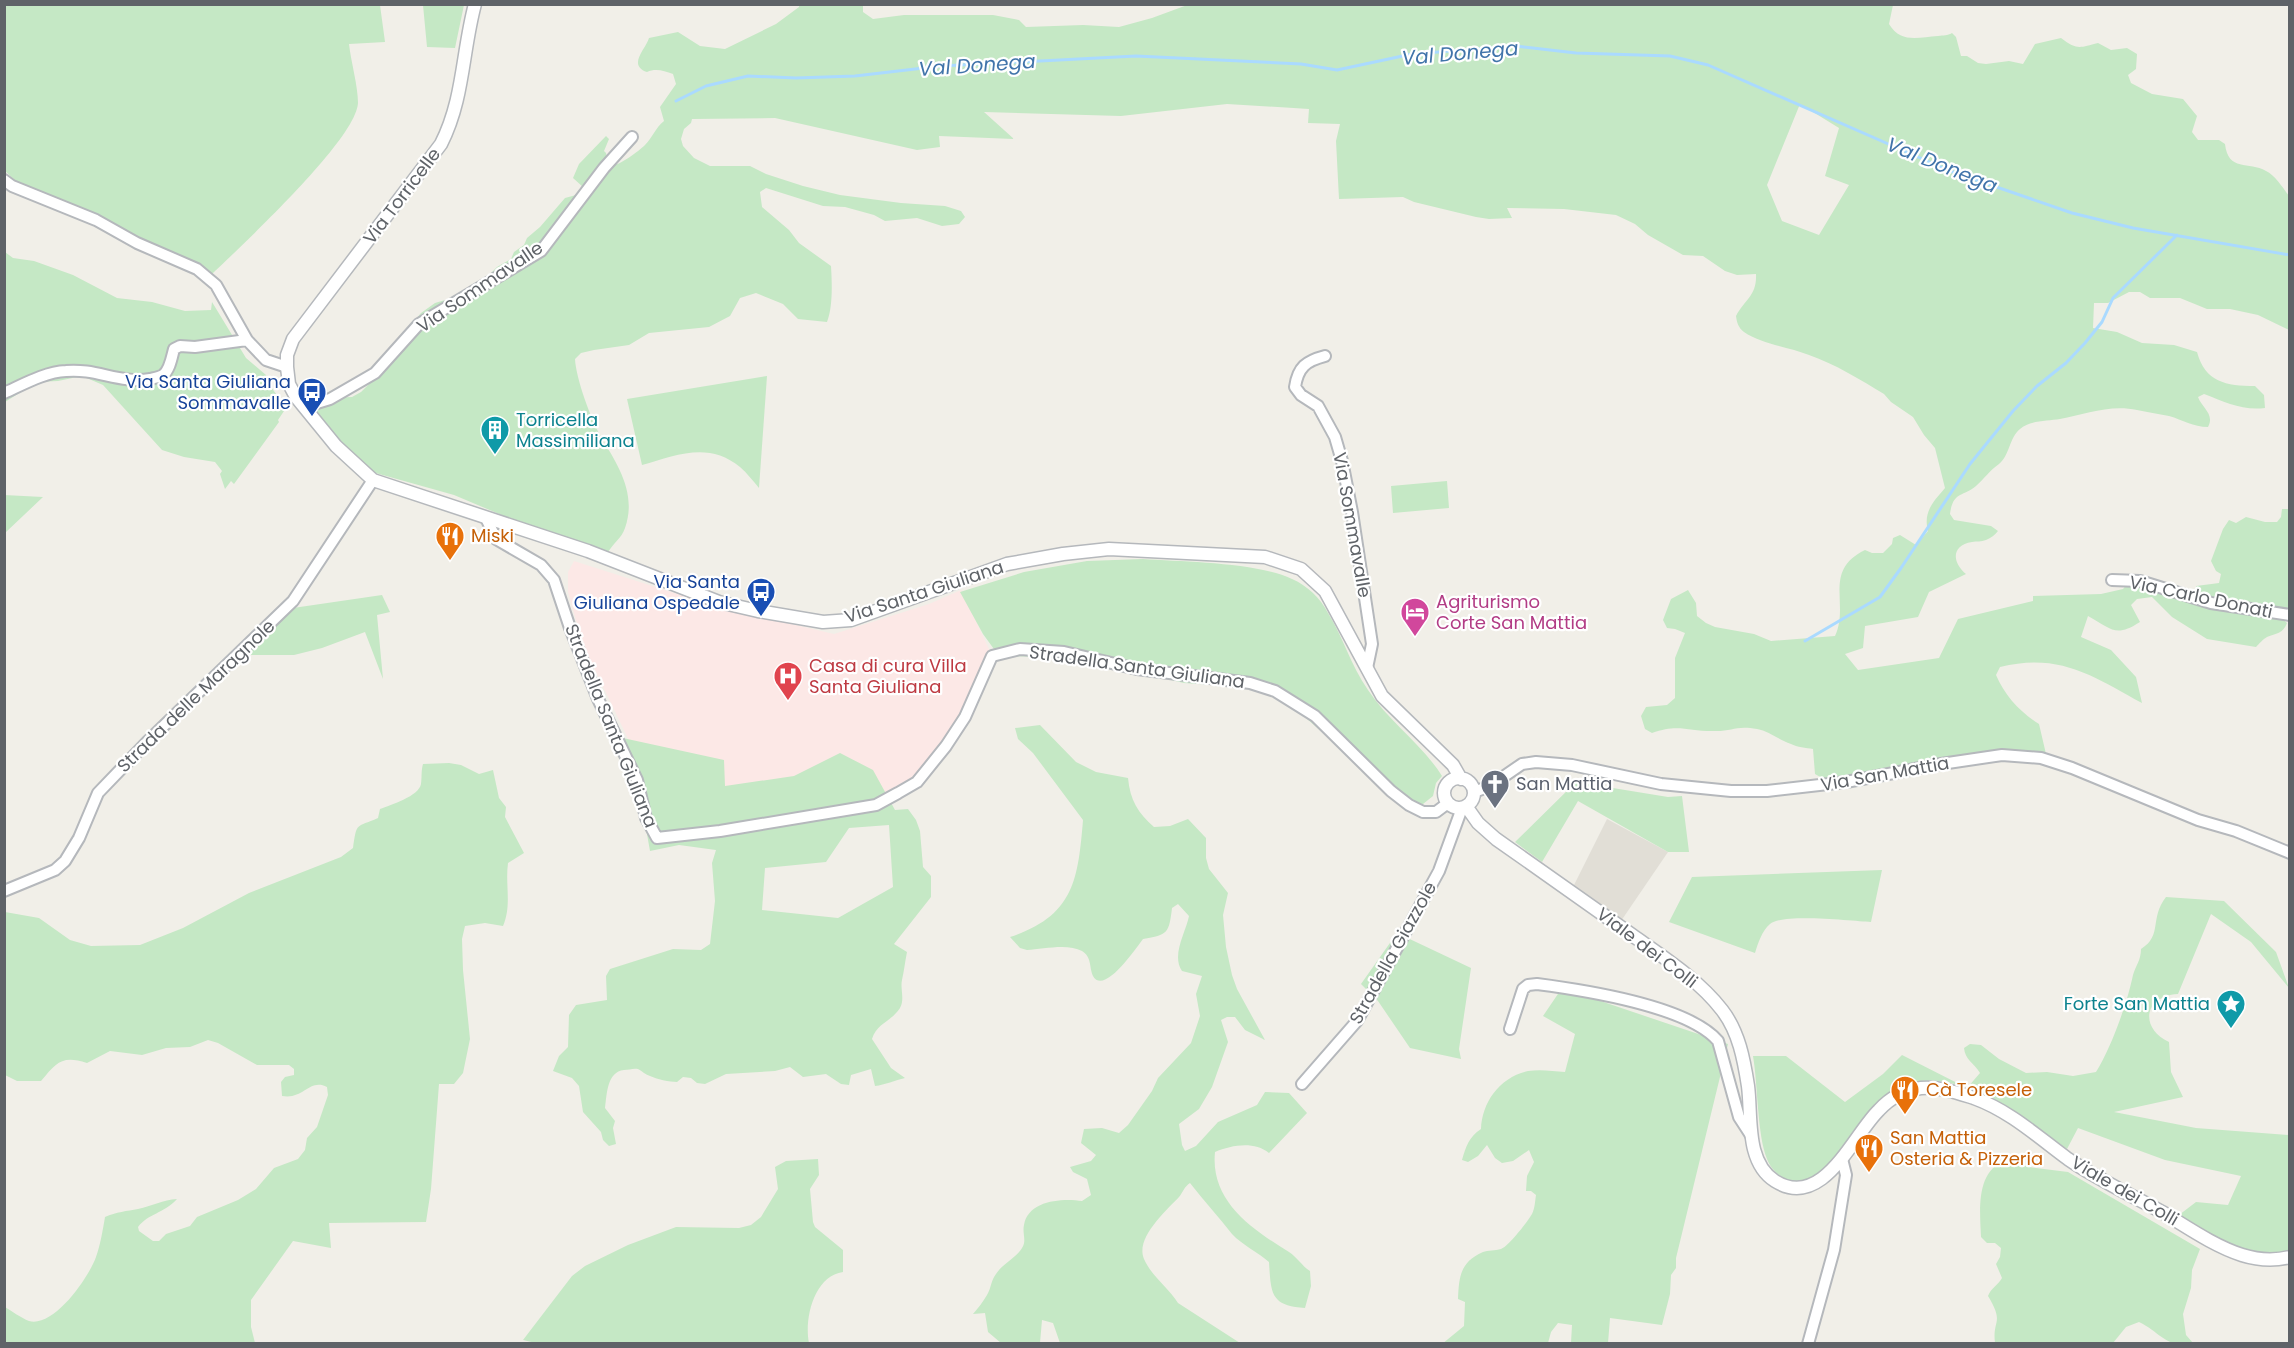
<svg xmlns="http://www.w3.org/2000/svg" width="2294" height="1348" viewBox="0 0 2294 1348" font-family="Poppins,sans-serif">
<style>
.education{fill:#e1ded6}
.medical{fill:#fce8e6}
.green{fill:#c5e8c5;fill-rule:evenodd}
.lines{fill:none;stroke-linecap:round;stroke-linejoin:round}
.stream{stroke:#aadaff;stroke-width:3}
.minor-casing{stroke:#b5b8bc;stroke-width:14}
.tertiary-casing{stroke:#b5b8bc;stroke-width:15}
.minor{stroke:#fff;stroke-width:10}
.tertiary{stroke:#fff;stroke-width:12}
.labels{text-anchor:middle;stroke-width:4.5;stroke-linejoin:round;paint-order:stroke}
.street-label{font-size:18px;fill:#5f6368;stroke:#fff}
.transit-label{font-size:18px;fill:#164399;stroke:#fff;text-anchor:end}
.culture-label{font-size:18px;fill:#0d838f;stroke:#fff;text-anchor:start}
.food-label{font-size:18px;fill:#c56008;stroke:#fff;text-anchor:start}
.hotel-label{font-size:18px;fill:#b23c85;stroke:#fff;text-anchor:start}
.health-label{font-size:18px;fill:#be3a42;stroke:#fff;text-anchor:start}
.worship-label{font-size:18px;fill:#5b616d;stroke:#fff;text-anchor:start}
.water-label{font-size:20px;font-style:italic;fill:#4174aa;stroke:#fff}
</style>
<rect width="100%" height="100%" fill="#f1efe8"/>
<path class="education" d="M1607,819L1668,852L1621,921L1573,887Z"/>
<path class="medical" d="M574,561L715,606L834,634L929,604L961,590L990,651L961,712L933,755L908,781L871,802L647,778L583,645L568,592V572Z"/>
<path class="green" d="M1190,4L1893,5L1889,24C1901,44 1919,37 1938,36C1944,35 1947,36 1952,33L1956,37L1961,56H1967L1978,63L1986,64L2009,61L2023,64L2035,44L2061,38C2077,50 2079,48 2098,43L2111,50L2127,48L2137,54L2136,69L2128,75L2131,83L2152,94L2183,99L2197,116L2192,132L2198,140H2219L2225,144C2228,172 2249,161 2266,171C2275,175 2283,188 2289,196V330L2258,315L2230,309H2207L2180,298H2150L2140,292H2129L2108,303H2094L2093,328L2117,332L2142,343L2174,345L2197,352C2205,382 2226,386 2255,386L2264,395L2265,408C2243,411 2225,402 2204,394L2198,397C2202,408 2215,414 2208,427C2193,427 2183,420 2169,416C2158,414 2147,412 2137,410C2111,404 2085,414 2060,419C2048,421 2030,420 2020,429C2009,438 2010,455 1999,464C1990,470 1984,479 1976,486C1963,497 1953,491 1950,514L1954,520L1991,526L1998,531C1995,535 1991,538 1986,540C1981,542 1977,541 1972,542C1951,545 1952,563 1966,574L1929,592L1918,617L1865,626L1863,648L1845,654L1858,670L1939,658L1958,619L2033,601V596L2101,594L2123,589L2135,575L2196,597V586L2219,583L2221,574L2216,571L2211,561L2223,529L2229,520L2236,523L2246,517L2265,522H2277L2281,517L2282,509H2290L2289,613L2281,618L2287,623C2283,634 2276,633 2267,637C2263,639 2259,644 2256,647L2207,639L2172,617L2152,597L2137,599L2131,605L2140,622C2115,638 2112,629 2088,616L2081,637L2111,650L2136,677L2142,703C2093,676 2059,652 2000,667L1996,675C2005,696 2020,712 2039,724L2046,754L1987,751L1941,760L1836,786L1815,774L1813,749C1806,748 1797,747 1791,744C1779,740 1769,731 1757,729C1737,725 1733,731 1716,731C1689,732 1679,723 1652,733L1645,729L1641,716L1646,707L1667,705L1675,698V658L1685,633L1675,629L1667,628L1663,620L1671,599L1688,590L1696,603L1697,616L1706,623L1715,627L1754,634L1771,641L1835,636C1850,604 1822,571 1865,550L1872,553H1883L1892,544L1893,538L1900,535L1916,545L1928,531C1923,512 1933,502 1945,488L1935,448L1924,435L1913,417L1891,402L1884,394C1861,380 1835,364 1809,355C1789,347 1761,344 1744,332C1738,327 1737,323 1736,316C1745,299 1757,296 1756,274L1737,275L1725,271L1703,256L1683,255L1648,235L1635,224L1616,215L1564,209L1507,208L1512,218L1489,219L1476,217L1414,202L1403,197L1339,199L1336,141L1340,124L1308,123L1309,109L1227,104L1121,116L984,112L1014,139L939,136L940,147L917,150L775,118L692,119L691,123L684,129L681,139L683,146L694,158L710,166H750L766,174L803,186L840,195L901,203L945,206L961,211L965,217L959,224L942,226L917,218L885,221L874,215L845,207L823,206L766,188L760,192L762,207L789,230L799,243L831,266C832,282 833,307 827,322L798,319L783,304L756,293L740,298L730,316L709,327L649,333L629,345L594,350L581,353L575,359C576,379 591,419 601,437C618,465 637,494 625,528C622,538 612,544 607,554L511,519L454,495L372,472L349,454L309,405L326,398L352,397L361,392L373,380L381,361L421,313L435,303L445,300L457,299L480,284L497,267L511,259L514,252L524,245L527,238L540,227L565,198L576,195L583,187L573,178L579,164L606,136L609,139L604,151L606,153L607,158L611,166C620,165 639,151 645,145C652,138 656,127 664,121L660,107L676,84L673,74C664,71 656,68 647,72C627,65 646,49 649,38L678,32L700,46L725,49L776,24L799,7V5H866H863V12L873,19L904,15H993L1019,20L1026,27L1083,25L1119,27L1152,18ZM1800,104L1839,128L1825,176L1849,185L1819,235L1782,221L1767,185Z
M5,5H380L385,42L349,44C351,62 358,86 358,103C356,140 241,246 211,275L192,261L18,183L5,171Z
M423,5H464L455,48L427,47Z
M5,252L13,258L34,261L73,275L117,298L152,302L185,311L211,310L212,302L246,358L266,375L269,384L286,408L278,420L279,422L234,484L231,481L225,489L220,474L222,471L215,462L184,457L162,450L103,385L82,376L58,381L37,382L5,402Z
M767,376L759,488C753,481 747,473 740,467C709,441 676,455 642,465L627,399Z
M1447,481L1449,508L1393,513L1391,486Z
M4,495L43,497L5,533Z
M1143,559C1185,562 1255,562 1292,579C1308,586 1320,598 1328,613C1343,637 1351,666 1368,690C1389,722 1422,744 1442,776L1436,783L1433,796L1413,812L1298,711L1275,695L1253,688L1184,683L1115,667L1046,657L999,656L983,634L960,592L1024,572L1087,561Z
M382,595L390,612L377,615L383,679L365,632L322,648L294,655H245L293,608Z
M1040,725L1076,762L1096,772L1128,778C1130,800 1138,813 1154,827L1170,826L1188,819L1206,838V858L1209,869L1228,893L1223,915L1226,947L1232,975L1237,989L1265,1040L1245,1030L1235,1017H1227L1221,1020L1228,1042L1212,1087L1199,1109L1179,1124L1182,1145L1185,1151L1196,1146L1218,1122L1257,1105L1265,1092L1289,1093L1307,1113L1269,1153C1254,1141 1232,1145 1215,1152C1210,1201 1252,1229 1289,1252C1297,1257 1302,1266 1310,1271L1311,1286L1305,1308C1270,1306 1271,1293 1269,1262C1258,1252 1242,1245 1232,1234C1219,1217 1204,1201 1190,1183C1184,1187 1183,1192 1179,1197C1166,1211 1135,1238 1144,1259C1152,1277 1168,1287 1178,1303L1240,1343H1060L1053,1323L1042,1320L1040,1343H1001L988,1332L985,1313L973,1314C978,1308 983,1302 987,1295C991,1289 991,1280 996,1274C1003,1263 1016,1258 1022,1248C1027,1241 1022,1233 1024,1225C1028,1200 1063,1198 1082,1201L1091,1195L1087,1179L1073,1172L1070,1167L1091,1161L1096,1155L1081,1143L1084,1129L1102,1128L1119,1133L1128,1125L1152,1091L1158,1078L1191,1043L1200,1016L1196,994L1202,976L1182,971C1171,955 1186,932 1189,916L1178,904L1172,908C1169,933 1168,935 1143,939C1136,948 1104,996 1093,976C1089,967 1092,957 1082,951C1068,943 1043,949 1027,950L1020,948L1010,937C1074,916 1078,880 1083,820L1033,753L1018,739L1015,728Z
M609,735L724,760L725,786L794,776L840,753L873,770L895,810L908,809L916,820L920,831L923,867L931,876V897L894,944L907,952C905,962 904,971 902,980C900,989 905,999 900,1008C891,1022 877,1023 872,1039L891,1068L905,1078C895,1080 885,1085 875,1086L871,1069L851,1075L849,1085L841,1084L826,1074L803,1077L790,1067L775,1071L726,1074L705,1084L697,1083L691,1078L683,1077L677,1082C670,1082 656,1079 650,1076C646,1075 642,1071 638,1069C633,1068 629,1070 624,1070C607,1072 607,1093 605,1108L615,1121L613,1128L616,1144L609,1146L603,1140L601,1132L583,1112L579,1086L572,1078L553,1071L559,1056L568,1047L569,1015L576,1005L607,1000L606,976L610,969L673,949L701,950L710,944L715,901L712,863L716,850L679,845L650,851L639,789ZM889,825L893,887L838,918L762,910L765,868L826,862L849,828Z
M449,763L461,765L479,774L493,770L499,798L506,807L505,817L524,853L508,863C505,885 512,905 503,926L485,923L465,926L462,939L463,970L470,1039L463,1073L454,1084H439L431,1189L426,1222L329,1223L331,1248L293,1241L251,1300V1327L255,1343H5V1307C12,1311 21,1318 29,1321C54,1328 89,1277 96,1257C100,1246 103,1229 105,1217C116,1212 127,1211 138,1209C152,1206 163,1200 177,1199C163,1214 149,1213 138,1227L139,1231L153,1241H159L166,1234L190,1226L197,1217L238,1200L256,1189L274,1168L298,1159L305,1150L307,1138L317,1127L328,1095L327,1087C309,1078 304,1100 282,1096L281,1082L285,1077L294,1075V1069L289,1065H257L218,1043L208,1040L190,1047L166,1048L142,1055L110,1051L87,1063C62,1055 57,1062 41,1081H17L5,1075V912L39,918L70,940L91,946L140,945L183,928L249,893L341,857L353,848C357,821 356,828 378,818L380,809C391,805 419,796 421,784C422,777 421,771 423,764Z
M1576,782L1668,797L1682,796L1689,852H1668L1578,801L1542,862L1515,842Z
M1882,870L1871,922C1853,921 1782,913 1770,924C1762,931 1758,943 1755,953L1669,922L1692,877Z
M2166,897L2224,901L2276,952L2289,988L2251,942L2211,914L2178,994C2144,996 2139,1028 2169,1042L2171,1072L2183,1097L2114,1112L2196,1128L2289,1135V1252C2283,1253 2277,1255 2270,1255C2241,1256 2204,1230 2179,1215L2196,1202L2228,1205L2241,1176L2165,1160L2078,1128L2067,1149C2028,1123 1971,1075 1921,1081C1909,1083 1893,1091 1885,1099C1866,1118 1829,1174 1807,1181C1799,1183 1793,1182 1785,1179C1777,1175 1770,1167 1767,1159C1757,1134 1758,1085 1753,1056H1786L1845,1102L1883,1074L1902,1055L1967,1088L1980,1073C1974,1063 1965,1060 1964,1048L1970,1044L1981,1045L1999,1059L2026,1073L2047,1072L2073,1076L2096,1072C2111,1048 2127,1004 2133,975C2136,965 2141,960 2141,949C2163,935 2149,919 2166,897Z
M1397,933L1471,968L1459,1049L1461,1059L1410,1048L1378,1001L1361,984Z
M1562,988L1728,1044L1676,1258V1268L1671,1275L1670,1294L1662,1325L1610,1318L1608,1343H1571L1572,1325L1558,1323L1551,1332L1548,1343L1442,1344L1464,1326L1465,1302L1458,1299C1459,1277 1460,1262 1483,1252C1488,1250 1495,1251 1501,1249C1508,1247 1528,1221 1532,1214C1535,1208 1535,1201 1536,1195L1531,1191H1526L1527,1176L1534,1162L1529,1150L1513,1161L1502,1163L1495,1158L1487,1145L1478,1156L1468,1162L1462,1160C1466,1146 1469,1137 1481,1129C1482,1102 1500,1077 1528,1071C1540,1069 1553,1071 1565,1072L1575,1034L1543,1016Z
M818,1159L819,1175L810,1189L813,1222L815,1227L843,1250V1272C814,1276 804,1319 809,1343L540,1344L523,1340L572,1276L585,1266L628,1245L676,1227L739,1228L751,1225L761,1217L778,1189L775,1167L786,1161Z
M2006,1160L2029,1167L2068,1172L2200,1249L2192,1270L2191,1288L2183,1314L2186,1335L2193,1343C2164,1348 2162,1333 2139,1322L2126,1327L2113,1343H1995C1992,1319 2005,1324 1988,1296C1991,1288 1998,1285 2002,1278L1996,1264L2000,1257L2001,1248L1995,1243H1987L1981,1237C1980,1211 1975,1171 2006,1160Z"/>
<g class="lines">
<path class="stream" d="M676,101L706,86L748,76L796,78L855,76L941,66L1136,56L1301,64L1337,70L1412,54L1516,46L1576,53L1670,56L1708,65L1950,171L2072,213L2133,228L2290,255
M1805,641L1880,597L1901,568L1970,464L2013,411L2037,386L2066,363L2085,343L2102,322L2113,298L2177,235"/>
<g class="minor-casing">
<path id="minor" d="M4,180L12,186L96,220L137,243L197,269L216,285L247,340L266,360L287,367
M1325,356C1306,361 1298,367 1295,387L1301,395L1318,406L1335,437L1342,461L1352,512L1372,644L1367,668
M4,393C24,384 45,372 66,371C96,368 120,384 150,379C154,378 160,377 163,375C170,370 172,356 174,349L180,346L195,347L247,340
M304,407L330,399L375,373L419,324L541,251L604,168L632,137
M486,518L496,539L541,565L554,580L570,628L598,699L637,780L646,818L657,838L720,831L876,805L898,793L917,782L946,746L965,717L992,656L1020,649L1064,652L1137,669L1250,683L1275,691L1315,716L1391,791L1409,805L1423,812H1436L1448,803
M2112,580L2140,581L2211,603L2290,615
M1474,792L1490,786L1522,764L1536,762L1572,765L1661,784L1731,791H1767L1846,782L1941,764L2002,755L2041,758L2072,768L2198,820L2236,831L2290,853
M4,891L55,870L65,861L79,838L98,793L147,742L293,601L373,480
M1510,1029L1523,989L1528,985L1537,984C1583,990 1688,1006 1718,1041L1739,1117L1752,1137
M1302,1084L1357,1021L1439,871L1462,808
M1808,1344L1834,1250L1846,1175L1842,1159"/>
</g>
<g class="tertiary-casing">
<path id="tertiary" d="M475,4C462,52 464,99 441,144L293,339L287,355V367L289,384L296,397L336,446L373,480L588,551L719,602L758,611L823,622L851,620L1007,564L1063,554L1109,549L1265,557L1301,569L1325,591L1382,696L1453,765L1461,779
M1444 793a15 15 0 1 1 30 0a15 15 0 1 1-30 0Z
M1466,806L1478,823L1496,839C1541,871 1586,903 1632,935C1663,957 1699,980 1722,1010C1739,1032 1744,1060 1748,1086C1752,1116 1745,1162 1775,1181C1823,1211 1853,1135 1879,1110C1890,1098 1905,1090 1921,1088C1938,1086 1958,1093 1974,1098C2010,1111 2038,1137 2068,1159C2097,1179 2131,1195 2162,1212C2187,1227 2214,1246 2242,1255C2258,1260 2274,1261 2290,1257"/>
</g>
<use href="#minor" class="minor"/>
<use href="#tertiary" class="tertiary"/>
</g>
<defs>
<g id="bus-pin" transform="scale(1.5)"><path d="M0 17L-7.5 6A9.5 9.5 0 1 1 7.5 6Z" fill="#1a4fb4" stroke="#fff"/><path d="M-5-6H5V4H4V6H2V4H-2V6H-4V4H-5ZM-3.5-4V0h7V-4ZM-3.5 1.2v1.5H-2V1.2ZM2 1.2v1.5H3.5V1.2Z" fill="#fff"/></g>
<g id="building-pin" transform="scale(1.5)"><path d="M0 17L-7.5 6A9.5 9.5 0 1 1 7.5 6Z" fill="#0f9aa8" stroke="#fff"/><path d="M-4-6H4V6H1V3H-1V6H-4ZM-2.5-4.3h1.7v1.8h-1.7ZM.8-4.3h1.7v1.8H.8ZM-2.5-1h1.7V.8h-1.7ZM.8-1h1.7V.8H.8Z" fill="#fff"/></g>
<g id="restaurant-pin" transform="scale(1.5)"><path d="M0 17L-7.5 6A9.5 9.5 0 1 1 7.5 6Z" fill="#e8710a" stroke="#fff"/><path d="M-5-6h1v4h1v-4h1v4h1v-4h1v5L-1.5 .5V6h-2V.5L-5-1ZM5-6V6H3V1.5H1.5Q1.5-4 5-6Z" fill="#fff"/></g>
<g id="hotel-pin" transform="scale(1.5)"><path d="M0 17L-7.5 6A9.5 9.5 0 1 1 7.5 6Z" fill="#d1479c" stroke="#fff"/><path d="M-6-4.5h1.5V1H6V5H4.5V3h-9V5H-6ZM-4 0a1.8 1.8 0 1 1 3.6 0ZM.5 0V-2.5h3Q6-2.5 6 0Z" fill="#fff"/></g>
<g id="hospital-pin" transform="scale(1.5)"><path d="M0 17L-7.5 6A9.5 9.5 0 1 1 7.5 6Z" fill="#e0444e" stroke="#fff"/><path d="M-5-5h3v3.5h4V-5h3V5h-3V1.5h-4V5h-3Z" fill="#fff"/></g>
<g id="church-pin" transform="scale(1.5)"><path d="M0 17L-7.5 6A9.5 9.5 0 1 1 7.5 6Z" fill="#6b7280" stroke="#fff"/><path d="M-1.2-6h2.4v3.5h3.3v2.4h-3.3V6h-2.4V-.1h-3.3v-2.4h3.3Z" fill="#fff"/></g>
<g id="sight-pin" transform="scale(1.5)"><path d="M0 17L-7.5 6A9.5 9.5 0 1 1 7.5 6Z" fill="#0f9aa8" stroke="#fff"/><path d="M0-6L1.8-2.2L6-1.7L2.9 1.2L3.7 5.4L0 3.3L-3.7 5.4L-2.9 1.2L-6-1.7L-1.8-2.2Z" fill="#fff"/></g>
</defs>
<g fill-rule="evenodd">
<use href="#bus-pin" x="312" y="392"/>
<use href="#building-pin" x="495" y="430"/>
<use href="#restaurant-pin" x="450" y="536"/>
<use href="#bus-pin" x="761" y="592"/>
<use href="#hotel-pin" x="1415" y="612"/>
<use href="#hospital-pin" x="788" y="676"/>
<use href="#church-pin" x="1495" y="784"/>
<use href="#sight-pin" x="2231" y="1004"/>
<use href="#restaurant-pin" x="1905" y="1090"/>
<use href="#restaurant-pin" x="1869" y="1148"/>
</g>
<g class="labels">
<g class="street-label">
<text transform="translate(402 196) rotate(-53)" y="6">Via Torricelle</text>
<text transform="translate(480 287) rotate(-34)" y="6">Via Sommavalle</text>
<text transform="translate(1352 525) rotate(80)" y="6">Via Sommavalle</text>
<text transform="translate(924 592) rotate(-18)" y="6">Via Santa Giuliana</text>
<text transform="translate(2201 597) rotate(12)" y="6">Via Carlo Donati</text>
<text transform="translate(1137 667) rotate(8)" y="6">Stradella Santa Giuliana</text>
<text transform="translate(196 696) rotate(-44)" y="6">Strada delle Maragnole</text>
<text transform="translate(611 726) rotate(68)" y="6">Stradella Santa Giuliana</text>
<text transform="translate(1885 774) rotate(-10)" y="6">Via San Mattia</text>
<text transform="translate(1647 948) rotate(37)" y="6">Viale dei Colli</text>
<text transform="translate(1393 953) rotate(-61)" y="6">Stradella Giazzole</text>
<text transform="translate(2125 1191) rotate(30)" y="6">Viale dei Colli</text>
</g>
<g class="transit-label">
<text x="291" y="388">Via Santa Giuliana<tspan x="291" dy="21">Sommavalle</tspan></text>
<text x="740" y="588">Via Santa<tspan x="740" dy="21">Giuliana Ospedale</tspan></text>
</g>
<g class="culture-label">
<text x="516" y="426">Torricella<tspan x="516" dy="21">Massimiliana</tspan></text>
<text x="2210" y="1010" text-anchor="end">Forte San Mattia</text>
</g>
<g class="food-label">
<text x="471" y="542">Miski</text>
<text x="1926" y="1096">Cà Toresele</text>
<text x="1890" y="1144">San Mattia<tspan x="1890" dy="21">Osteria &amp; Pizzeria</tspan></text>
</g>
<g class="hotel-label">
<text x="1436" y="608">Agriturismo<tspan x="1436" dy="21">Corte San Mattia</tspan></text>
</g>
<g class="health-label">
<text x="809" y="672">Casa di cura Villa<tspan x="809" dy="21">Santa Giuliana</tspan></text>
</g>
<g class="worship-label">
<text x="1516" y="790">San Mattia</text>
</g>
<g class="water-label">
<text transform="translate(1460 53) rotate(-5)" y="7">Val Donega</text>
<text transform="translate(977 65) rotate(-4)" y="7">Val Donega</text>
<text transform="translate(1942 165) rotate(22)" y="7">Val Donega</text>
</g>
</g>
<rect width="2294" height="1348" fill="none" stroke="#5f6368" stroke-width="12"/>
</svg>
